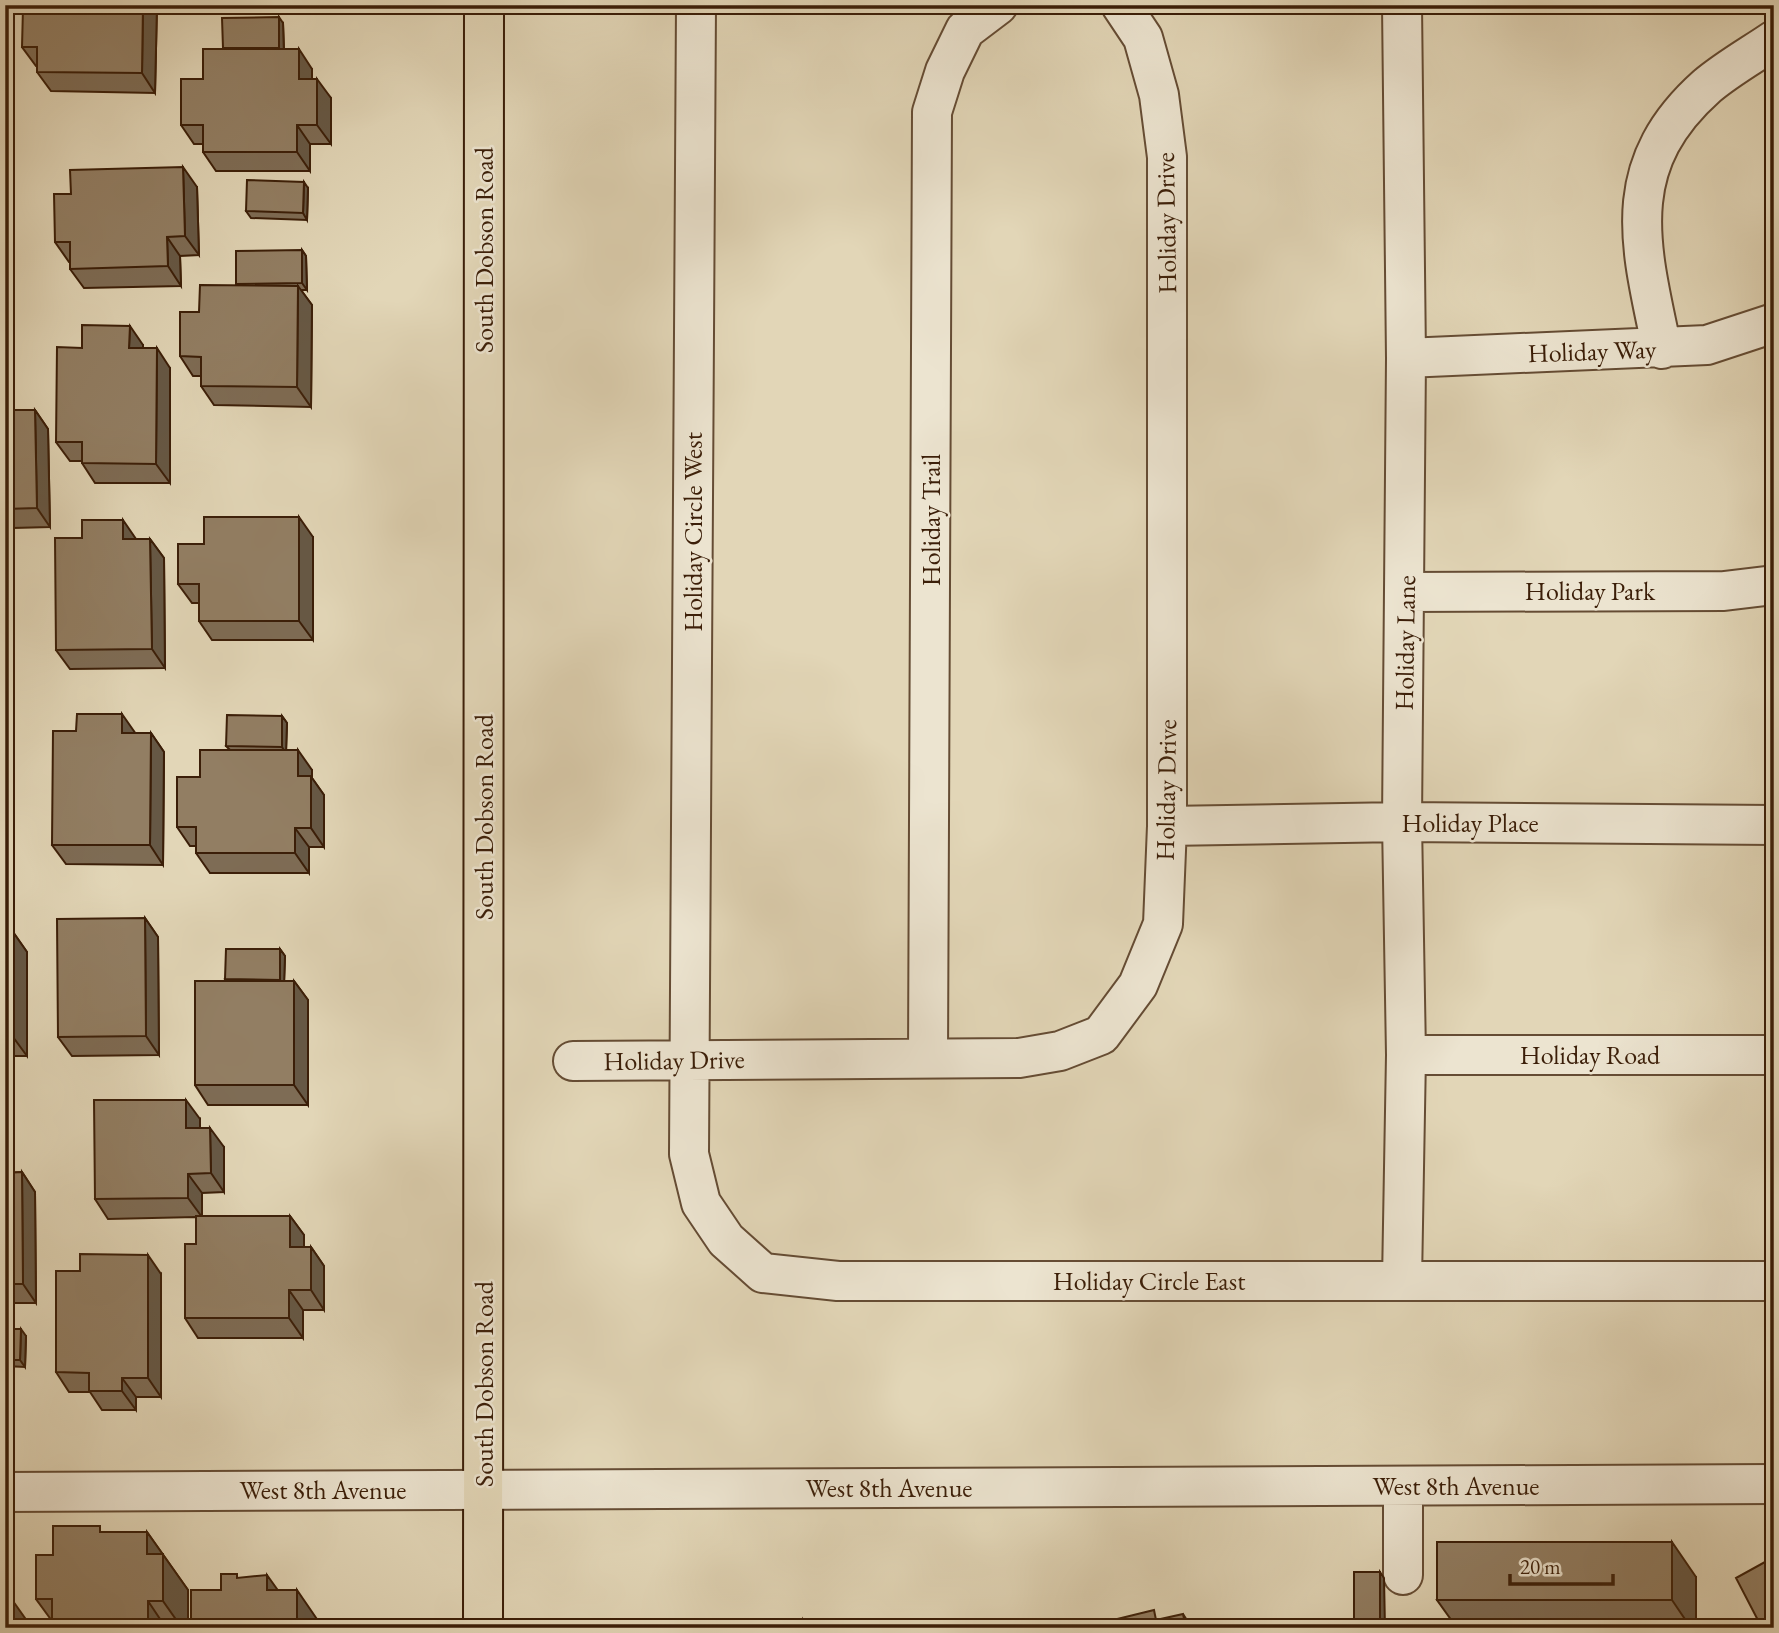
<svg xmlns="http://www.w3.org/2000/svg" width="1779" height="1633" viewBox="0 0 1779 1633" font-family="'EB Garamond',serif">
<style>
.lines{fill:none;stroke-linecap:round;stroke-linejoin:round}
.minor-casing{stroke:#654c34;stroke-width:42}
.major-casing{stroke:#3b1e08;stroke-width:42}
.minor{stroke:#ece4d0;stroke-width:38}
.major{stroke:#e2d6b7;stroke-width:38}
.wall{fill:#7e6c55;stroke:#3b1e08;stroke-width:2}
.shaded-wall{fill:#665845;stroke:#3b1e08;stroke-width:2}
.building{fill:#927e63;stroke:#3b1e08;stroke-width:2}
.labels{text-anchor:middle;stroke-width:5;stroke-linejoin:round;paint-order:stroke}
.street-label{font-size:26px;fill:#3b1e08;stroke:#ece4d0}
</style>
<rect width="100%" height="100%" fill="#e2d6b7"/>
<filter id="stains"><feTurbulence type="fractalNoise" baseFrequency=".00286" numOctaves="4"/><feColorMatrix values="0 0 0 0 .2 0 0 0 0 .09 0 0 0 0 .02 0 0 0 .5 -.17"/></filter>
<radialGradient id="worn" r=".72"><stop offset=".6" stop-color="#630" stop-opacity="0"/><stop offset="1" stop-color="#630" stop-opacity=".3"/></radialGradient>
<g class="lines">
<g class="minor-casing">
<path id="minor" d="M696,5L689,1154L701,1203L726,1240L763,1273L838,1281H1774
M1402,5L1406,358L1402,822L1406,1055L1402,1281
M1662,349C1640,245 1617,166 1707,86C1727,69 1752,55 1774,40
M1406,358L1707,345L1774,323
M1406,592L1724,591L1774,585
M1167,826L1402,822L1774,825
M1406,1055H1774
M928,1058L932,112L945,71L965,30L998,5
M573,1061L1019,1058L1060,1051L1101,1035L1138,985L1163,924L1167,826V157L1159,95L1143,38L1121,5
M1403,1487V1575
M5,1492L1774,1484"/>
</g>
<g class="major-casing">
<path id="major" d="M483,1628L484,5"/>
</g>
<use href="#minor" class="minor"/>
<use href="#major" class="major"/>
</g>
<path class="wall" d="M157,5L155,93L51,91L37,72V66H36L22,47L38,9Z
M283,23L284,49L312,69V79L331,98V144H310V171H216L203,152V144H194L181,125L203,79L223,49V48Z
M197,187L199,255L180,256L181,286L84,288L70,269V262H69L55,242L71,194Z
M308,188L307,220L251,218L246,211Z
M302,250L306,256L307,290H301L312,305L311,407L214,405L201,386V376H193L180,356L199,312L237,285Z
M143,345V348L170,368V483H95L82,463V461H70L56,442L82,348Z
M5,405L10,410H35L48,429L50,527L13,528V546L5,547Z
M313,537V640H212L199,621V603H192L178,584L204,544Z
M136,539H150L164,558L165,668L70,669L56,650Z
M282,716L287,723L286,750L312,770V778L324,795V847H309V873H210L196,853V846H190L177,827L200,777L230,750L226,746Z
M135,733H151L164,752L163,865L66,864L52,845Z
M145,918L158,937L159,1055L72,1056L58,1037Z
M5,932H13L27,952V1056H5Z
M280,949L285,956L284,981H294L308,1000V1105H208L195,1085L227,981L225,979Z
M200,1119V1128L224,1147V1192L202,1193V1216H290L304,1235V1247H311L324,1266V1310H303V1338H198L185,1318L196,1244V1217L108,1219L95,1199Z
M22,1172L35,1192L36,1303H9V1322H5V1173Z
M161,1274V1397H136V1410H102L90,1392H69L56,1372Z
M5,1329L26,1336L25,1367L5,1366Z
M104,1532H147L188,1590V1628H55L52,1623V1621L36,1599L53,1555Z
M1696,1577V1628H1457L1437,1600Z"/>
<path class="shaded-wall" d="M143,5H157L155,93L142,73Z
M279,17L283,23L284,54L279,48Z
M299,49L312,69V98L299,79Z
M317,79L331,98V144L317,125Z
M297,125L310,144V171L297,152Z
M183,167L197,187L199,255L185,236Z
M304,182L308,188L307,220L303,213Z
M167,237L180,256L181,286L168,266Z
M302,250L306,256L307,290L302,283Z
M298,286L312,305L311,407L297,387Z
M130,326L143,345V368L129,348Z
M157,348L170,368V483L156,464Z
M35,410L48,429L50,527L37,508Z
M5,517L13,528V546L5,535Z
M299,517L313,537V640L299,621Z
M123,520L136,539H123Z
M150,539L164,558L165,668L152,649Z
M122,714L136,734L122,733Z
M282,716L287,723L286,754L282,747Z
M151,733L164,752L163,865L150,845Z
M298,750L312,770V778L324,795V847L311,828L298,776Z
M295,828L309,847V873L295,853Z
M145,918L158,937L159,1055L146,1036Z
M13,932L27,952V1056L13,1037Z
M280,949L285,956L284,987L280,980Z
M294,981L308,1000V1105L294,1085Z
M186,1100L200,1119V1147L186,1128Z
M210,1128L224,1147V1192L211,1173Z
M22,1172L35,1192L36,1303L23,1284Z
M188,1174L202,1193V1217L188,1198Z
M290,1216L304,1235V1266L290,1247Z
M311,1247L324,1266V1310L311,1290Z
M148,1255L161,1274V1397L148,1378Z
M289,1290L303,1310V1338L289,1318Z
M5,1298L9,1303V1322L5,1316Z
M21,1329L26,1336L25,1367L20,1360Z
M122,1378L136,1397V1410L122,1391Z
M147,1532L188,1590V1628H182L163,1601L147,1554Z
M1672,1542L1696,1577V1628H1691L1672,1600Z
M1380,1572L1384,1578L1385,1628H1380Z
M267,1575L292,1610L267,1590Z
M297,1590L321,1625V1628H297Z
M8,1594L32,1628H8Z
M148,1601L166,1628H148Z
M1183,1614L1192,1628H1186Z
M803,1620L808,1628H803Z"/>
<path class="building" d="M38,5H143L142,73L37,72V47H22L23,8L38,9Z
M279,17V48H223L222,18Z
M203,49H299V79H317V125H297V152H203V125H181V79H203Z
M183,167L185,236L167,237L168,266L70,269V242H55L54,194H71L70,170Z
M247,180L304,182L303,213L246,211Z
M302,250V283L236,284V251Z
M200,285L298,286L297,387L201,386V357L180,356V312H199Z
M82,325L130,326L129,348H157L156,464L82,463V442H56L57,347L82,348Z
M5,405H6V410H35L37,508L5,509Z
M204,517H299V621H199V584H178V544H204Z
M82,520H123V539H150L152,649L56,650L55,538H82Z
M77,714H122V733H151L150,845H52L53,731H76Z
M227,715L282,716V747L226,746Z
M200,750H298V776H311V828H295V853H196V827H177V777H200Z
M145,918L146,1036L58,1037L57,919Z
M5,932H13V1037H5Z
M226,949H280V980L225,979Z
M195,981H294V1085H195Z
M94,1100H186V1128H210L211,1173L188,1174V1198L95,1199Z
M22,1172L23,1284H5V1173Z
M196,1216H290V1247H311V1290H289V1318H185V1244H196Z
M80,1254L148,1255V1378H122V1391H89V1373L56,1372V1271H80Z
M5,1329H21L20,1360H5Z
M53,1526H100V1532H147V1554H163V1601H148V1628H98V1623H52V1599H36V1555H53Z
M1437,1542H1672V1600H1437Z
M1774,1557V1628H1762L1736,1578Z
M1354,1572H1380V1628H1354Z
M221,1574H237V1578L267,1575V1590H297V1628H191V1590H221Z
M5,1594H8V1628H5Z
M1154,1610L1156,1620L1183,1614L1186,1628H1107L1105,1622Z
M723,1620H803V1628H723Z"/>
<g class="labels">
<g class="street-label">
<text transform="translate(1166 223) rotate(-91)" y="9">Holiday Drive</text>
<text transform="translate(484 250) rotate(-90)" y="9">South Dobson Road</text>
<text transform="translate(1592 351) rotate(-2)" y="9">Holiday Way</text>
<text transform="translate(931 520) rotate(-90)" y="9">Holiday Trail</text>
<text transform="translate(693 532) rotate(-90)" y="9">Holiday Circle West</text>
<text x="1590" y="600">Holiday Park</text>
<text transform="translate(1405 643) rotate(-89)" y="9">Holiday Lane</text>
<text transform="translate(1166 790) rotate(-89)" y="9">Holiday Drive</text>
<text transform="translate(484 817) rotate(-90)" y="9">South Dobson Road</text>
<text x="1470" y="832">Holiday Place</text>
<text x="1590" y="1064">Holiday Road</text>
<text transform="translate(674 1060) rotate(-1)" y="9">Holiday Drive</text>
<text x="1149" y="1290">Holiday Circle East</text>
<text transform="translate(484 1384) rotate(-90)" y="9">South Dobson Road</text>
<text x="1456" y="1495">West 8th Avenue</text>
<text x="889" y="1497">West 8th Avenue</text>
<text x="323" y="1499">West 8th Avenue</text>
</g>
</g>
<rect width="1779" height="1633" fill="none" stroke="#e2d6b7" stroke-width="28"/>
<rect x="7" y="7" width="1765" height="1619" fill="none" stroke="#3b1e08" stroke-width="3.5"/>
<rect x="14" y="14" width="1751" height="1605" fill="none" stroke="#3b1e08" stroke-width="2"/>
<path d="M1510 1574v10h103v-10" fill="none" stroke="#3b1e08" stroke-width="3.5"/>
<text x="1520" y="1574" font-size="21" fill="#3b1e08" stroke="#ece4d0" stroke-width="5" paint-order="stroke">20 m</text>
<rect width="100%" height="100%" filter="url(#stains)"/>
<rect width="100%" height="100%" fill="url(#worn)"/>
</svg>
